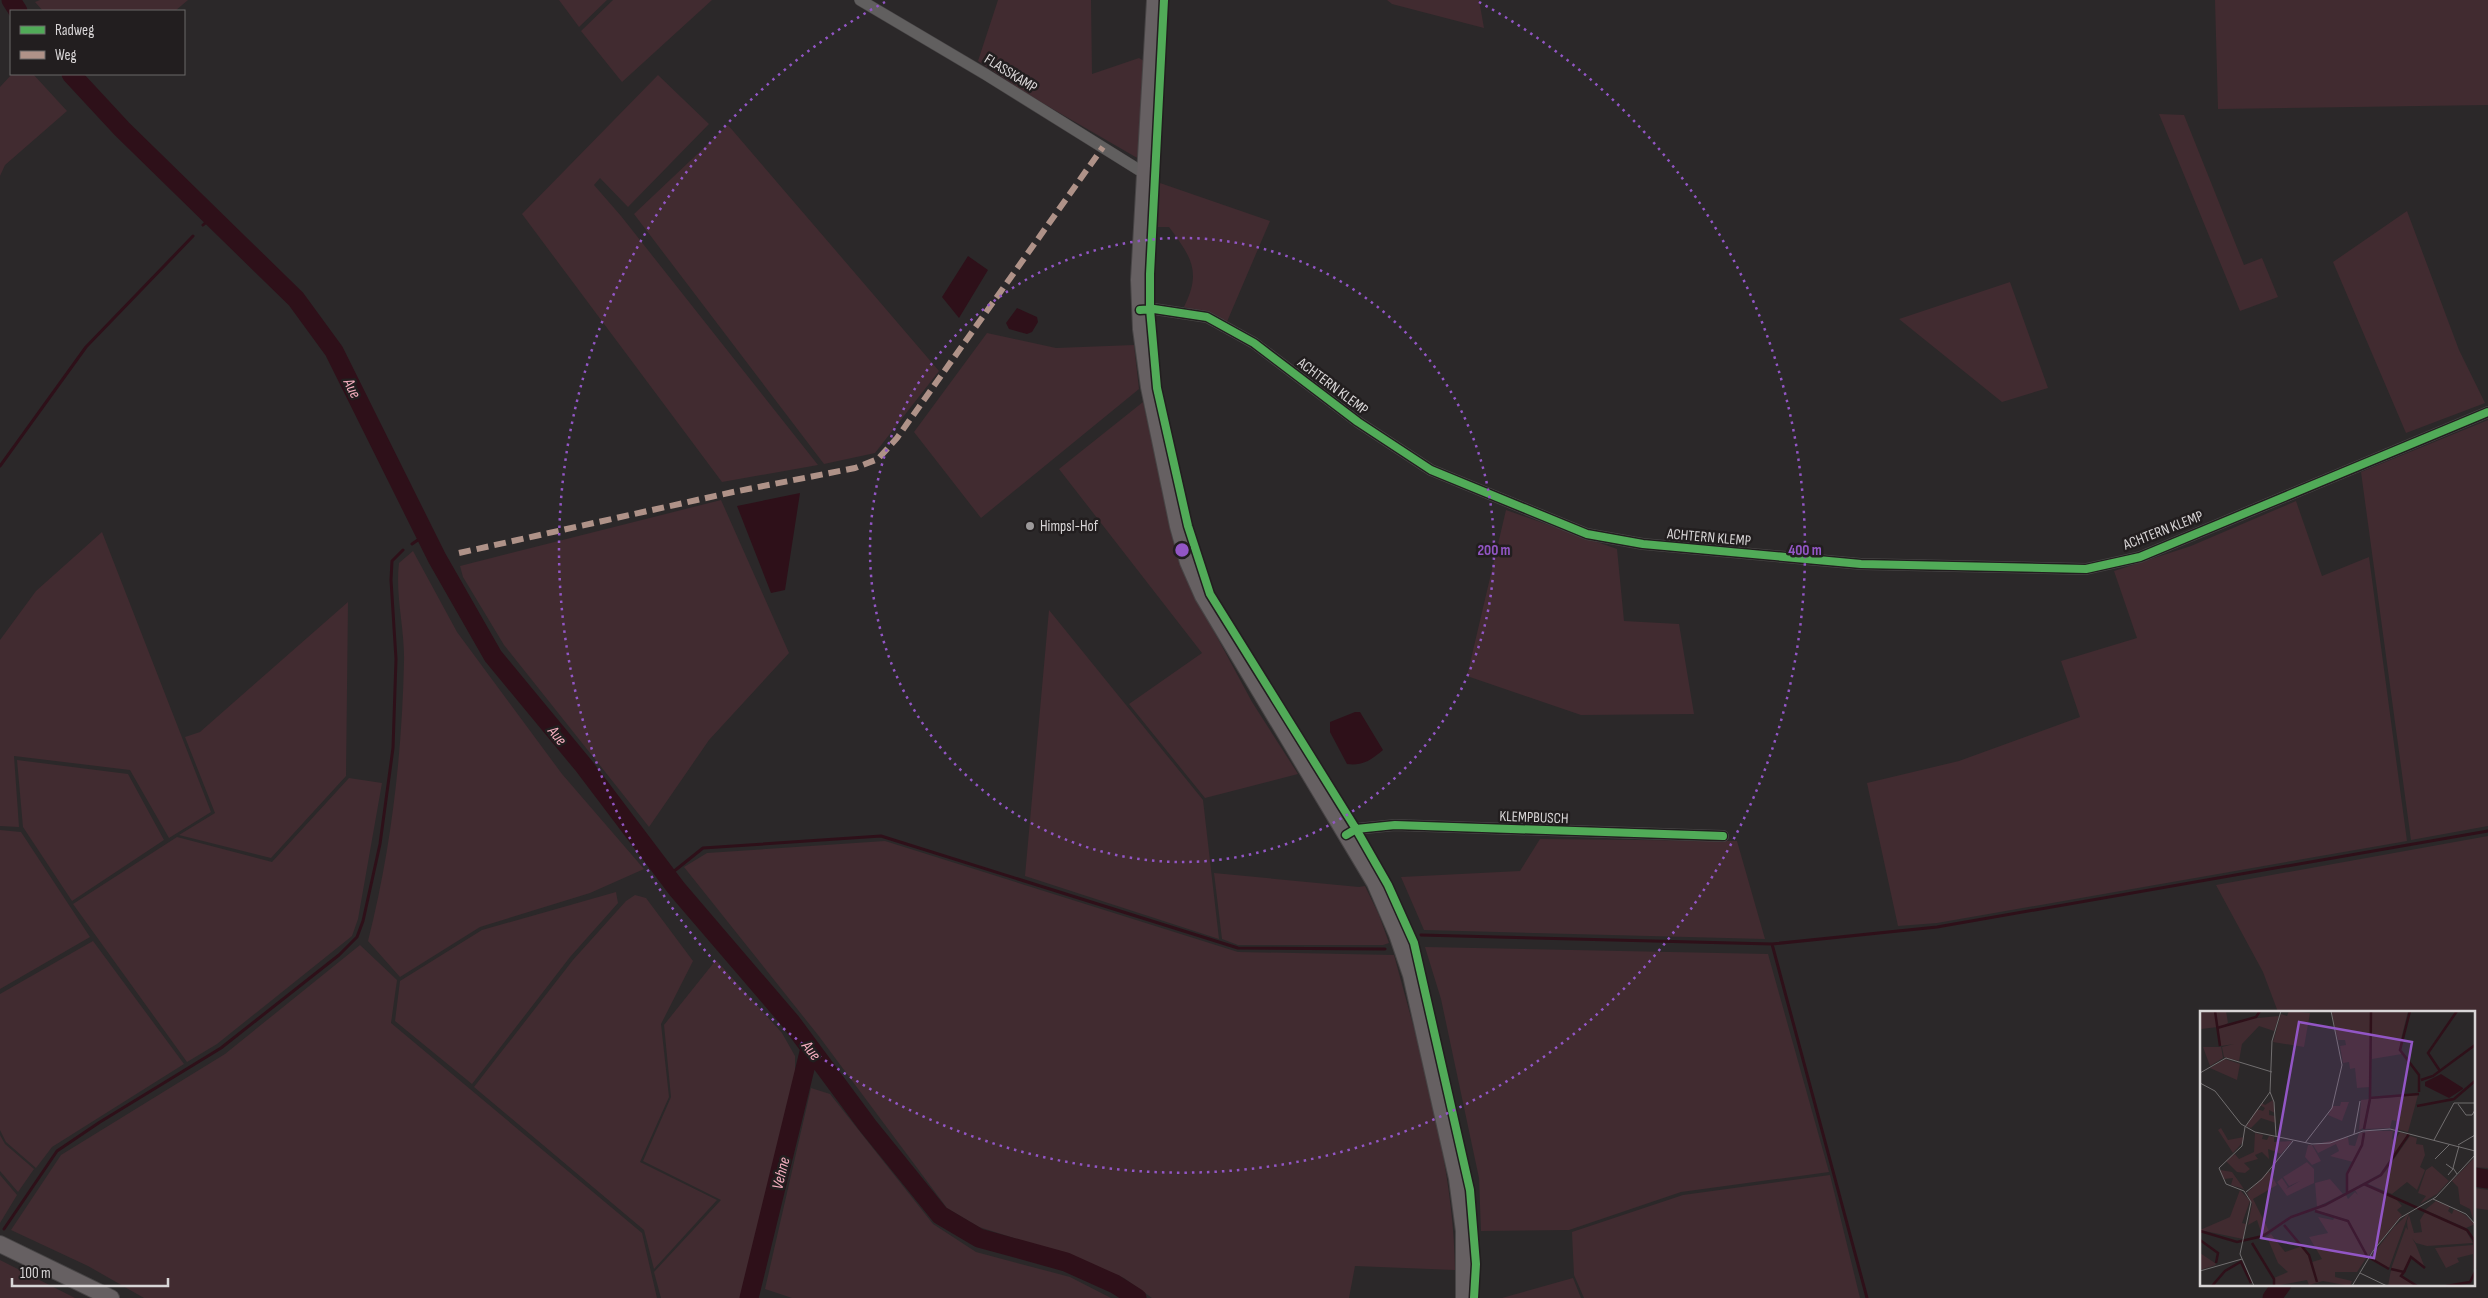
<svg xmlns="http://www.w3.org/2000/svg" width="2488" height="1298" viewBox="0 0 2488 1298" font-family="'Sofia Sans Condensed',sans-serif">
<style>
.green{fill:#412b30}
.water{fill:#2e1019}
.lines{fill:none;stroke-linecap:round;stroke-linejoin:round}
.stream{stroke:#2e1019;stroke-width:3}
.river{stroke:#2e1019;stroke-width:19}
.minor-casing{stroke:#474445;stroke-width:12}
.secondary-casing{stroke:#474445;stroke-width:18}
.minor{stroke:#615f5f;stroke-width:11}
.secondary{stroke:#666062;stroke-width:16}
.quiet{stroke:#af9288;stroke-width:6;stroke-dasharray:12 6;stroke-linecap:butt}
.cycleway-casing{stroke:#221e1f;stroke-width:11}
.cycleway{stroke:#51ab58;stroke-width:8}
.ring{fill:none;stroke:#9256c5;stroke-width:2.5;stroke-dasharray:2.5 5}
.poi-dot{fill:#9c999a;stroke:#221e1f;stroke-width:2}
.labels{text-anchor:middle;stroke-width:5;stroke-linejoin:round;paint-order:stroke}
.street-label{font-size:15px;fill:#d9d6d7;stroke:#221e1f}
.poi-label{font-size:15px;fill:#d9d6d7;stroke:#221e1f;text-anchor:start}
.water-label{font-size:16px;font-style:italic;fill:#f6b0c0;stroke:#221e1f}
.inset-river{fill:none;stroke:#2e1019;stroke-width:2.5}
.inset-road{fill:none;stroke:#716e6f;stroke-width:1}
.view{fill:#9256c5;fill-opacity:0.15;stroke:#9256c5;stroke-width:2.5}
.inset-edge{fill:none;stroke:#d9d6d7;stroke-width:2.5}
.centre{fill:#9256c5;stroke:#221e1f;stroke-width:2.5}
.ring-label{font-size:15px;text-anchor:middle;font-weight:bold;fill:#9256c5;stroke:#221e1f;stroke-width:5;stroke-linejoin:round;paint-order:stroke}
</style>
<rect width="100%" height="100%" fill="#2b2829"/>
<path class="green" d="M40,0H188L175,11H43L35,2Z
M559,0H607L579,27Z
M613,0H712L622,82L581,31Z
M998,0H1091L1092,74L1139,58L1144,61L1139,159L1032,97L978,61Z
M1387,0H1479L1484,28L1392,4Z
M2215,0H2488V105L2218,109Z
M12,74H33L67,111L5,165L0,176V87Z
M658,75L709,124L628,207L600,178L594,185L621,216L818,465L722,482L522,214Z
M2159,114L2184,115L2244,265L2262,258L2278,297L2240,311Z
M728,125L939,371L875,453L824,464L634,214Z
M1160,183L1270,221L1226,324L1208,314L1184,307C1202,271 1191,257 1169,227H1153Z
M2407,211L2459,350L2485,403L2406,433L2333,262Z
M2010,282L2048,388L2002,402L1899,319Z
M987,333L1056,348L1134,345L1139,389L981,518L914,432Z
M1143,402L1172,529L1197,600L1252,702L1298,774L1205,798L1129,704L1202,653L1059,469Z
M2488,420V826L2411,840L2361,472Z
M721,500L789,653L709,740L649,827L504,645L463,577L460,566Z
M2296,501L2322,576L2369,557L2407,841L1937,923L1898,926L1867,783L1959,761L2080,717L2061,661L2137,638L2114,571L2191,546Z
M1506,510L1617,549L1624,621L1679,624L1694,714L1581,715L1467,676Z
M102,532L211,812L169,838L130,770L14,756L19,827L0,826V640L36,591Z
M413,551L457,632L562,774L644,869L590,893L480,927L400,977L368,941C391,851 402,755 404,662C405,629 395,596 399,563Z
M348,602L346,776L271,858L179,835L215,813L185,737L200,732Z
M1049,610L1203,800L1219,939L1025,876Z
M17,760L128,774L164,840L72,901L23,827Z
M349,778L382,783L358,919L352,936L217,1044L187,1062L73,904L177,837L272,862Z
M0,830L21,832L90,937L0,989Z
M2488,836V1168L2474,1167V1012H2278L2263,972L2216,885Z
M1540,839L1737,841L1765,939L1424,930L1401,877L1520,871Z
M885,841L1238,952L1394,955C1421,1054 1454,1167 1455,1270L1355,1266L1349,1298H1152L1124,1278L1068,1255L979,1227L947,1208L818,1035L684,867L707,853Z
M1214,873L1359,887L1365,886L1379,915L1389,943L1383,945H1238L1222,939Z
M616,892L618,903L570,957L472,1084L395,1021L400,981L482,930Z
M635,895L646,898L693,961L661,1024L669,1097L640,1162L717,1200L654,1269L644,1230L474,1087L573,960L626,901Z
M93,941L184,1064L52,1147L36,1168L6,1142L0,1130V994Z
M360,945L397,980L391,1023L642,1233L657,1298H144L88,1266L11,1230L61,1155L225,1054Z
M1425,947L1768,954L1829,1172L1681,1192L1569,1230L1481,1231L1479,1178L1441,999Z
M716,960L782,1033L795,1056V1084L743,1298H661L654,1272L721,1200L643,1161L671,1097L664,1025Z
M811,1088L830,1094L933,1224L976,1252L1070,1277L1111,1298H792L765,1289Z
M0,1135L5,1144L34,1169L18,1192L0,1171Z
M0,1175L17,1195L0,1223Z
M1830,1175L1860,1298H1584L1574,1275L1572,1232L1683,1195Z
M2474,1188L2488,1190V1210L2474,1208Z
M0,1260L75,1298H0Z
M1573,1278L1581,1298H1502Z"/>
<path class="water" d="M968,256L988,270L959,318L942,297Z
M1017,308L1037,317L1038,322L1032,332L1027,334L1009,329L1006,323Z
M800,493L785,590L771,593L737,506Z
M1355,712H1360L1383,750C1371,760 1363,766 1347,764L1330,732V722Z"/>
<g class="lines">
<path class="stream" d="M203,225L212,217
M0,466L86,347L193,236
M412,544L425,535
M668,876L703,848L881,836L1238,948L1385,949
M1421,935L1772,944
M4,1229L57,1151L100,1122L221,1048L339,955L357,937L363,921L380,844L393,748L396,659L391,580L392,561L403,550
M1867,1298L1772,944L1937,927L2488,831"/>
<path class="river" d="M11,0L18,11
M71,74L122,129L296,299L334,351L437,558L493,656L584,766L677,889L791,1022L868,1126L940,1215L979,1238L1066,1262L1115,1284L1137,1298
M2474,1177L2488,1179
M749,1298L810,1048
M2272,1298L2282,1284"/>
<g class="minor-casing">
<path id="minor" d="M860,0L985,74L1139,170L1146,172
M1140,310L1154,309L1207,317L1254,343L1358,422L1431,470L1587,534L1643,544L1861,564L2086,569L2140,557L2488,412
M1346,835L1356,829L1395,825L1723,836"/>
</g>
<g class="secondary-casing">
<path id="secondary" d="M1155,0L1139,280L1141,329L1149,387L1178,526L1188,562L1203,596L1375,883L1397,934L1411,975L1457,1178L1464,1231V1298
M0,1244L111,1298"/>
</g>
<use href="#minor" class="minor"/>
<use href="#secondary" class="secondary"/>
<path class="quiet" d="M459,553L733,492L855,468L878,459L897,438L1103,147"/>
<g class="cycleway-casing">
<path id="cycleway" d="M1164,0L1150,274V309L1157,388L1188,526L1210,594L1356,829L1388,885L1414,943L1470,1190L1476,1264L1474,1298
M1140,310L1154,309L1207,317L1254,343L1358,422L1431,470L1587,534L1643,544L1861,564L2086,569L2140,557L2488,412
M1346,835L1356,829L1395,825L1723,836"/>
</g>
<use href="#cycleway" class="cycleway"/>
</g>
<g class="ring">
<circle cx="1182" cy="550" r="312"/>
<path d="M1479 2A623 623 0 1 1 885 2"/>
</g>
<circle class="poi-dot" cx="1030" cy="526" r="5"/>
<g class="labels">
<g class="street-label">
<text transform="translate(1011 73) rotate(32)" y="5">FLASSKAMP</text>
<text transform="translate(1333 386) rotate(37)" y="5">ACHTERN KLEMP</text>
<text transform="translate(2163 530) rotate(-21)" y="5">ACHTERN KLEMP</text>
<text transform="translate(1709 537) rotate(5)" y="5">ACHTERN KLEMP</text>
<text transform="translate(1534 817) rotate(2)" y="5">KLEMPBUSCH</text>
</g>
<g class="poi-label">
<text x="1040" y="531">Himpsl-Hof</text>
</g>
<g class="water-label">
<text transform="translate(353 388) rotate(64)" y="6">Aue</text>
<text transform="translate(558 735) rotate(51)" y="6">Aue</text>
<text transform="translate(812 1050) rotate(52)" y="6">Aue</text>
<text transform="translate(780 1173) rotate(-76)" y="6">Vehne</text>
</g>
</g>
<g transform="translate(2200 1011)">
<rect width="275" height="275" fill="#2b2829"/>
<path d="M0,0H14L16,8L15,0H26L28,12L19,17L47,8L79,5L74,20L59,15L42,33L39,50L24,46L22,36L34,33L21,35L23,47L10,55L3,36H21L18,16L1,18ZM89,0L110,2L104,36L73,31L81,3L87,5ZM131,0H171L170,76L157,77L155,57L150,58L149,51L143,52L140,35L146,34L145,29H138ZM172,0H208L200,32L202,43L172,48ZM25,48L40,53L37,69L10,57ZM218,84L208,121L197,118L196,110L192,109L190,117L165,118L171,88ZM169,88L163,117L159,119L161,89ZM73,89L75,102L69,99V104L75,105L76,112L61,107L51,117L46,115L57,98L63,100L65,97L60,94L62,92L65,94ZM141,91H149L142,110L128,104L133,95H140ZM21,117L28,129L44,126L43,131L33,142L18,119ZM165,120H193L192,128L195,130L200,121L208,124L180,163L147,181V163L155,149L153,151L130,145L139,140L136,133L118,142L113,134L148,126L149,134L155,135L159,122L164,121V128ZM55,122L63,124L62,128L67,129L69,125L74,126V131L92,130L81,143L68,138L69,148L62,141L55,144L58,148L44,152L50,158L45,162L37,161L26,150L35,143L39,148L54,141ZM210,125L217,127L216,133L223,134L225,144L220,156L225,159L217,179L207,171L192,183L168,173L185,161ZM108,134H112L121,150L112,154L105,146ZM273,148L275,149L273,208L270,198L260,193L258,176L252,170ZM107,151L114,158V172L87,185L77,171L82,167L88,176L86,178L100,170L89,175L83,166ZM232,155L249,170L237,183L220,193L226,185L218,182L226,159ZM20,159L32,161L44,178L31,174L33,167L24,168ZM69,160L77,174L53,188L69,220L62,224L57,209L48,214L52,193L47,182ZM130,168L143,183L117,196L115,172ZM165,174L196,188L202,195L197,199L202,204L168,245L148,209L115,199L146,184L148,188L155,181L158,184L155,179ZM40,179L50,190L42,212L46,213L43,228L0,219L30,206ZM236,190L250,196L248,200L252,203L254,198L265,204L275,213L266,217L225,199ZM225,201L265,218L273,232L227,235L216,232L208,222L207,210L209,204L214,222L222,221L220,209ZM209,202L189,257L170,247L194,216ZM118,206L133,209L135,206L148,211L167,246L157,261H135V266L152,270L150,275L123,270L109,274L107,269L75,275L74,267L88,261L78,252L67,226L71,223L85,241L102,235L112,251L122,248L109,226L128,222ZM206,216L216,234L225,257L211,246L203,260L191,258ZM273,234V243L257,247L259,251L246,257L235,237ZM0,242L15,252L16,254L0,259ZM191,259L203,261L201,266L217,275H188Z" fill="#412b30"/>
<path d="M241,63L263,77V78L249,87L225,75V71Z" fill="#2e1019"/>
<path class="inset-river" d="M15,0L20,35M171,0L170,87L219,83M210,0L200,39L219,64V81M17,17L56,6L60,0M240,60L228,42L257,0M221,69L233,65L275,34M217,95L254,88L275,70M164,118L170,88M164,173L267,219L274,229L275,258M147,182V163L162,134L164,122M115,200L148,210L167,245M84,214L109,244L117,271M0,220L37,231L63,225L91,206L125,194L181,164L209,123M0,229L18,242L16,252M52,232L74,268V275M170,247L189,258M41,251L51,272M191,258L204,261L201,265L217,275M204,261L211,246L225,257M12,275L25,260L42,250M246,275L270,271L275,261"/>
<path class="inset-road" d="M0,62L26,47L72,61M0,72L15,80L41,113L55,121L112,133L130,132L163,120L190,118L275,140M70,81L74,91L76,125M258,93L266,104H272L275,99M154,123L160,90M234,129L254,92H275M105,132L132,97L142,54L131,0M258,134L275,124M235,148L250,133M246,153L253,158L248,164M257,163L253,157L259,135M46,181L62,168L93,130M233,188L266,203L275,213M0,260L42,248M160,262L187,275M54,275L40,243L51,191L44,180L26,173L19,157L42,135L45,116L70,81L72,30L81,0M152,275L173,240L200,207L236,186L275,144"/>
<path class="view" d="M99,11L212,31L174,247L61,227Z"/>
<rect width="275" height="275" class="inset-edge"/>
</g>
<circle cx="1182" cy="550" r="8" class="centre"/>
<g class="ring-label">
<text x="1494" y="555">200 m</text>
<text x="1805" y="555">400 m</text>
</g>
<rect x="10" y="10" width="175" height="65" fill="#221e1f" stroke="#6b6869"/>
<rect x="20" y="26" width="25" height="8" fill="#51ab58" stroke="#6b6869"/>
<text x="55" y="35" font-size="15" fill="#d9d6d7">Radweg</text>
<rect x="20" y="51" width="25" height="8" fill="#af9288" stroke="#6b6869"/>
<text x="55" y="60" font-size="15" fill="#d9d6d7">Weg</text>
<path d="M12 1278v8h156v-8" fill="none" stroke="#d9d6d7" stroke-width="2.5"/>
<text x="20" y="1278" font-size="15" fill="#d9d6d7" stroke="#221e1f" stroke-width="4" paint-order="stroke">100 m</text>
</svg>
